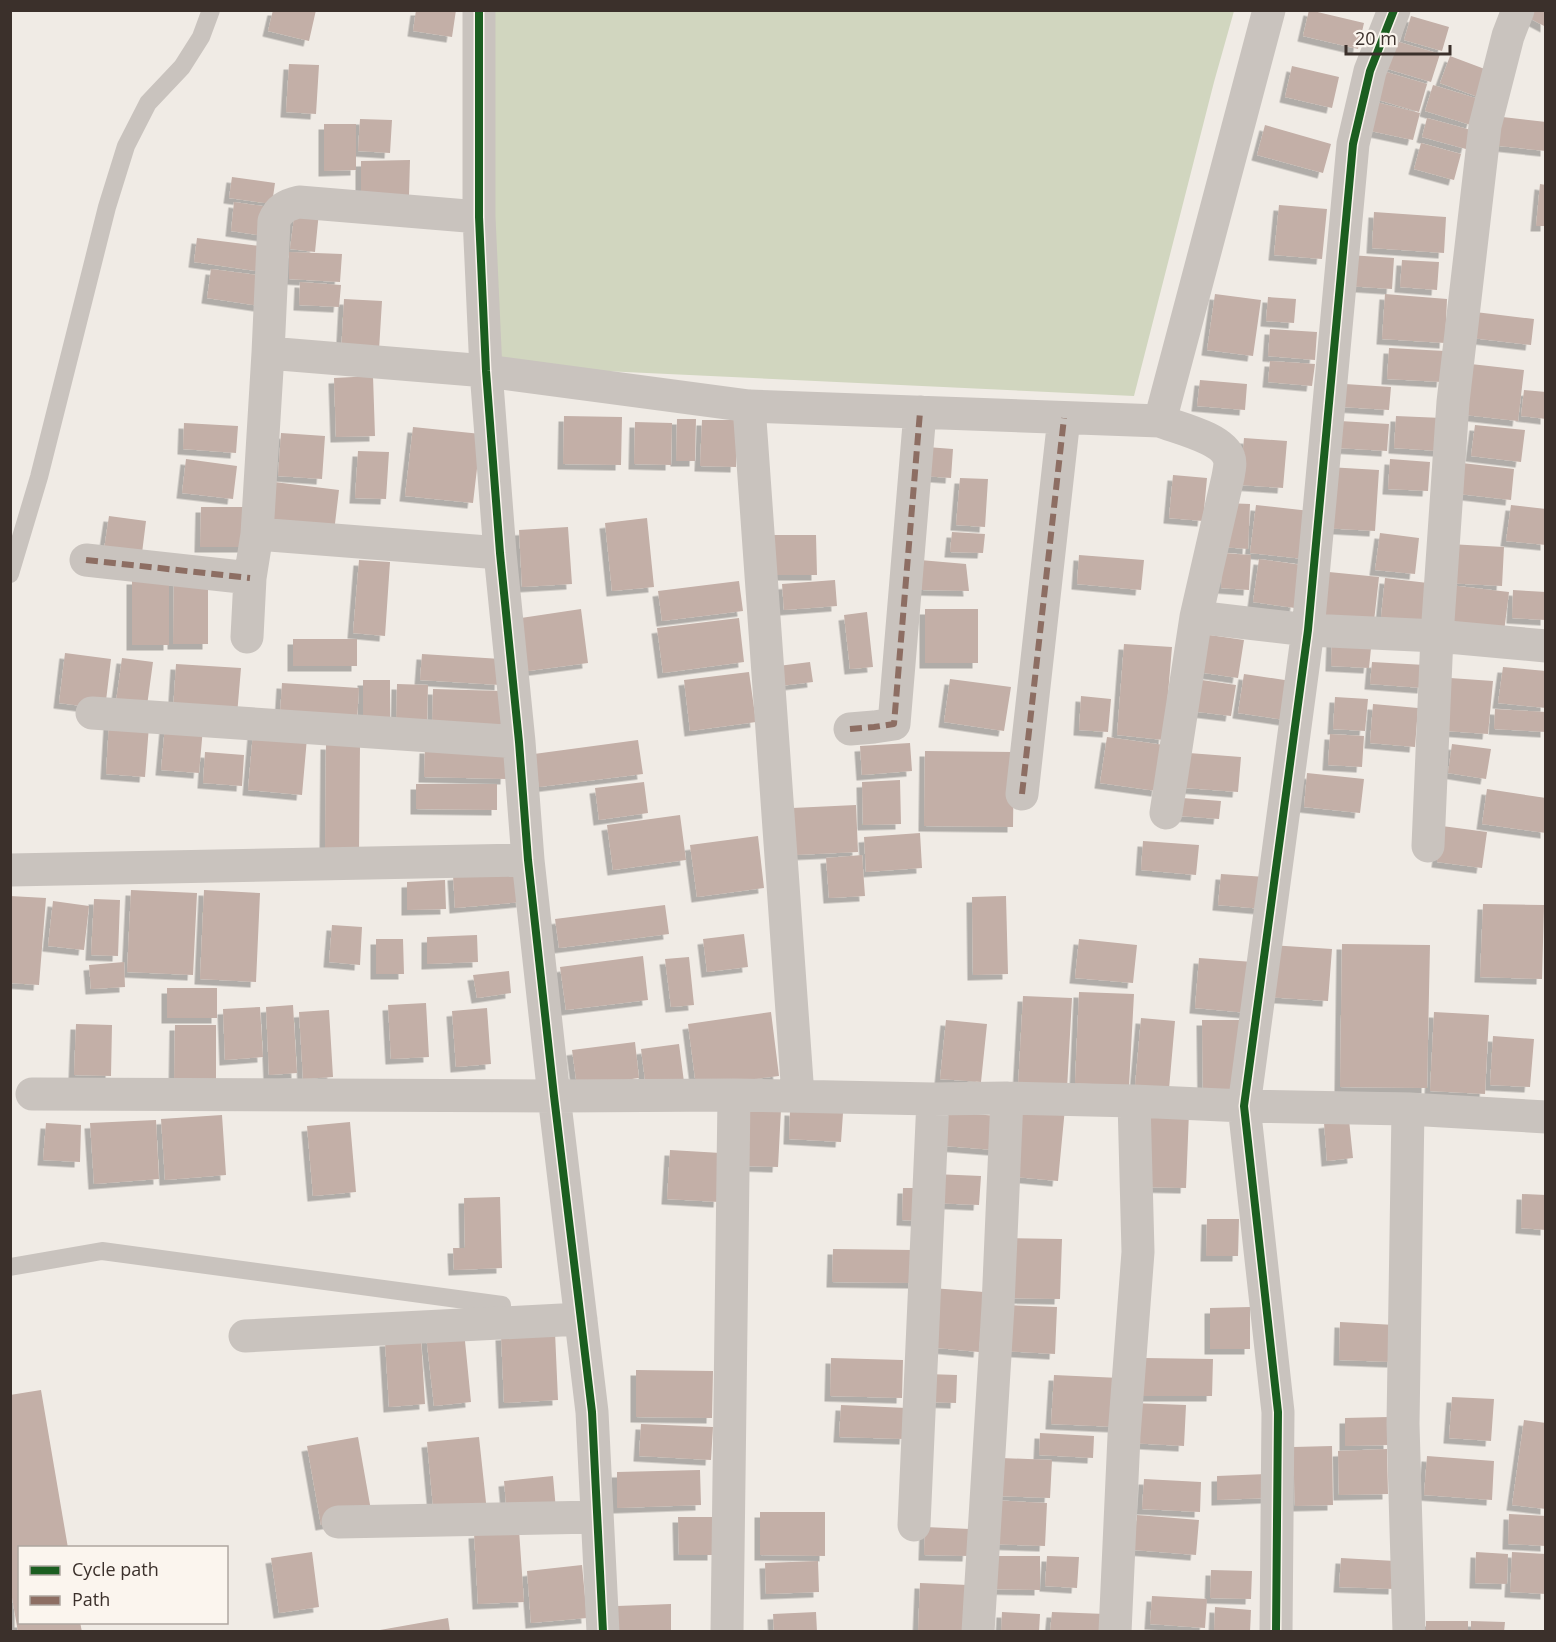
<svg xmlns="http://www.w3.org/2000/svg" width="1556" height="1642" viewBox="0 0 1556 1642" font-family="'Open Sans',sans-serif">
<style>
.green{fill:#d1d6bf}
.building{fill:#c3afa7;filter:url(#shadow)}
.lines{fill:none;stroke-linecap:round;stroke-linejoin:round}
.lane{stroke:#c9c3be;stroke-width:18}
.street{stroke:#c9c3be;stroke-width:33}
.quiet{stroke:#8d6e63;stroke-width:6;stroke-dasharray:12 6;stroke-linecap:butt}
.cycleway-casing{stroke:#fbf5ee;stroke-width:11}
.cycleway{stroke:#1b5e20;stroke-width:8}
</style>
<defs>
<filter id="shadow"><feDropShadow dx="-5.5" dy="5.5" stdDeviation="0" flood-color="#0004"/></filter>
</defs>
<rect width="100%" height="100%" fill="#f0ebe5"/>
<path class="green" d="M488,11H1234L1214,82L1134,396L498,366Z"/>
<path class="building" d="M273,10H316L309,41L268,31Z
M416,10H456L452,37L413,31Z
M1309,10L1364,23L1358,49L1303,36Z
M1535,10H1546V27L1531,19Z
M1411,16L1449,27L1442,51L1404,40Z
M1389,39L1440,54L1431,82L1381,67Z
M1450,56L1490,71L1481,98L1440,83Z
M289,64L319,65L316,114L286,112Z
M1292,66L1339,77L1332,108L1285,97Z
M1383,71L1427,84L1419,112L1375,99Z
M1433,85L1479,99L1471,125L1425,111Z
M1372,101L1420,113L1413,140L1366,130Z
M1494,116L1546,122V151L1490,145Z
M1427,118L1471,130L1466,149L1422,137Z
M360,119L392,120L390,153L358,151Z
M324,124H356V170L324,171Z
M1265,125L1331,144L1323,173L1257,155Z
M1421,143L1461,154L1454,180L1414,169Z
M410,160L409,195H361V161Z
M232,177L275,183L272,204L229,198Z
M1540,184L1546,185V226H1536Z
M234,202L269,207L265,236L231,231Z
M1279,205L1327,209L1322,259L1274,255Z
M295,210L319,212L315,252L290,249Z
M1374,212L1446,217L1444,253L1372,248Z
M197,238L267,247L263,272L194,262Z
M289,252L342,254L340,282L289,279Z
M1349,255L1394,258L1392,289L1347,286Z
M1402,260L1439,262L1437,290L1400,287Z
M211,269L264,276L260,306L207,298Z
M300,282L341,285L339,307L299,305Z
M1215,294L1261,300L1253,356L1207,350Z
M1385,294L1447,299L1445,343L1382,339Z
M1268,297L1296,299L1294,323L1266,321Z
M344,299L382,301L379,350L341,354Z
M1467,311L1534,319L1531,345L1463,337Z
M1270,329L1317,332L1315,360L1268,356Z
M1389,348L1445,351L1442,382L1387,379Z
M1270,361L1315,364L1312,386L1268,382Z
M1462,363L1524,370L1518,421L1456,414Z
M373,376L375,436L336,437L334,378Z
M1200,380L1247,384L1245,410L1197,406Z
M1345,384L1391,387L1389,410L1343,407Z
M1524,390L1546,392V419L1521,416Z
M564,416L622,417L621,465L563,464Z
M1396,416L1442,418L1439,451L1394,448Z
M677,419H696L695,461H676Z
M702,420H737L736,467L700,466Z
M1340,421L1389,424L1387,451L1338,448Z
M635,422L672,423L671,465L634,464Z
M184,423L238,426L236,453L183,449Z
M1475,425L1525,430L1521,462L1471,456Z
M413,427L481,434L473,503L405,496Z
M281,433L325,436L322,479L278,476Z
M1244,438L1287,441L1283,488L1240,485Z
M927,447L953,449L951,478L924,476Z
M358,451L389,452L386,499L355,498Z
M186,459L237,466L233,499L182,493Z
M1390,459L1430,462L1428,491L1388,489Z
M1462,463L1514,469L1511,500L1459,494Z
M1328,467L1379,470L1375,531L1323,528Z
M1173,475L1207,478L1203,521L1169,518Z
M960,478L988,479L985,527L956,525Z
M274,482L339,490L334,532L269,524Z
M1225,503L1250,504L1248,549L1222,547Z
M1256,505L1310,511L1304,559L1250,553Z
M1511,505L1546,509V545L1506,541Z
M201,507H249L248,547H200Z
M109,516L146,521L141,561L103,556Z
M647,518L654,587L612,591L605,523Z
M568,527L572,584L522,587L519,530Z
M952,532L985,534L983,553L950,552Z
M1380,533L1419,538L1415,574L1375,570Z
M771,535H816L817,575H772Z
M1449,544L1504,547L1502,586L1446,583Z
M1223,553L1251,555L1249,590L1221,588Z
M1079,555L1144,560L1141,590L1077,584Z
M1259,559L1302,565L1295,608L1253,602Z
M359,560L390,562L385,636L353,633Z
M920,560L966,564L969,591L922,590Z
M1319,571L1379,577L1374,621L1314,614Z
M1385,578L1428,583L1424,622L1381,617Z
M132,579H169V645H132Z
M174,580H208V644H173Z
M835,580L837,606L784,610L782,584Z
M739,581L743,611L662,621L658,591Z
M1449,585L1509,592L1504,632L1444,625Z
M1513,590L1546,592V620L1512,618Z
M581,609L588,663L528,671L521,618Z
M925,609H978V663H925Z
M867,612L873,667L850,669L844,615Z
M739,618L744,662L663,673L657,628Z
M1196,633L1244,640L1238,678L1191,671Z
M1332,636L1372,638L1369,668L1331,666Z
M293,639H357V666H293Z
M1124,644L1172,647L1164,740L1117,735Z
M65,653L111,659L105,709L59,703Z
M422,654L501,659L500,685L420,680Z
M122,658L153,662L146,713L115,709Z
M810,662L813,682L772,687L770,667Z
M1372,662L1425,665L1423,688L1370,684Z
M176,664L241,668L237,715L173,711Z
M1503,667L1546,671V708L1498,703Z
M749,672L756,722L690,731L684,680Z
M1244,674L1291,681L1285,720L1238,713Z
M1450,678L1493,681L1488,734L1446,731Z
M950,679L1011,687L1004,731L944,722Z
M1195,679L1236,685L1231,716L1190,711Z
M363,680H390V725H363Z
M282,683L359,688L357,721L280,715Z
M397,684L428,685L427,728L396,727Z
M433,689L502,691L501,727L432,726Z
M1081,696L1111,699L1108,732L1079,730Z
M1335,697L1368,699L1365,731L1333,729Z
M1373,704L1418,708L1415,747L1370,743Z
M1495,709L1546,712V732L1494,729Z
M109,723L149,726L145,777L106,774Z
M165,726L203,728L199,773L161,770Z
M253,733L307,738L302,795L248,790Z
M1330,734L1364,736L1362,767L1328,765Z
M1107,737L1164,745L1157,791L1100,783Z
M638,740L643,774L539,787L534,754Z
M910,743L912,771L862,775L860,746Z
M326,744L360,745L359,851H325Z
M1452,744L1491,749L1486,779L1448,773Z
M425,748L507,750L506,779L424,777Z
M925,751L1014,752L1013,827L924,826Z
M205,752L244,755L242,786L203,783Z
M1189,753L1241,757L1238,792L1186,788Z
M1307,773L1364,779L1360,813L1304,807Z
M900,780L901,824L863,825L862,782Z
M644,782L648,813L599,820L595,788Z
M416,784H497V810L416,809Z
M1487,789L1546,798V833L1482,824Z
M1169,797L1221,801L1219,819L1167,815Z
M856,805L858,852L794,855L792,808Z
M680,815L686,860L613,870L607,825Z
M1442,826L1487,832L1482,868L1437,862Z
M920,833L922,868L866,872L864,837Z
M758,836L764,888L697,897L690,845Z
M1143,841L1199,845L1196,875L1141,870Z
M862,855L865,896L829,898L826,858Z
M519,869L522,902L455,908L453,875Z
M1221,874L1266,877L1263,909L1218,905Z
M445,880L446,909L407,910V882Z
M131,890L197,893L193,975L127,972Z
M204,890L260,893L256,982L200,979Z
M10,896L46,898L39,985L10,983Z
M1006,896L1008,974L973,975L972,897Z
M94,899L120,900L118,956L91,955Z
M53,901L89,906L84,950L48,946Z
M1483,904L1544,905L1542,979L1480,977Z
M665,905L669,934L559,948L555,919Z
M332,925L362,927L360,965L329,962Z
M744,934L748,967L707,972L703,939Z
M477,935L478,962L427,964V937Z
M376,939H403L404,974H376Z
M1079,939L1137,945L1133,983L1075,978Z
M1342,944L1430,945L1427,1088L1340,1087Z
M1269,945L1332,949L1328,1001L1265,997Z
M643,956L648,1000L566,1010L560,967Z
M689,957L694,1005L671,1007L665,959Z
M1199,958L1253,962L1248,1013L1195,1008Z
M124,962L125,987L91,989L89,965Z
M509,971L511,993L477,998L473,975Z
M167,988H217V1018H167Z
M1079,992L1134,994L1129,1086L1075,1083Z
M1023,996L1072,998L1067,1089L1018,1087Z
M426,1003L429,1057L391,1059L388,1005Z
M293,1005L297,1073L269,1075L266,1007Z
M260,1007L263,1057L225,1060L223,1009Z
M487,1008L491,1064L456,1067L452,1011Z
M329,1010L333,1077L303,1079L299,1012Z
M771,1012L779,1076L696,1086L688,1024Z
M1434,1012L1489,1015L1485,1094L1430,1091Z
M1141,1018L1175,1021L1169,1089L1135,1086Z
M946,1020L987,1024L981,1082L940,1079Z
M1202,1020H1239L1240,1094L1203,1095Z
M76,1024L112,1025L111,1076L74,1075Z
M175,1025H216V1086H174Z
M1493,1036L1534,1039L1530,1087L1490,1085Z
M635,1042L639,1078L577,1086L572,1050Z
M679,1044L684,1082L646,1088L641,1049Z
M1022,1103L1065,1108L1058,1181L1015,1177Z
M750,1108L781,1109L778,1167L747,1166Z
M790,1110L843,1113L841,1142L789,1139Z
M1142,1111L1189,1112L1186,1188L1140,1187Z
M948,1112L998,1116L995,1150L945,1146Z
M222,1115L226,1175L165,1180L161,1119Z
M156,1120L159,1179L94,1184L90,1123Z
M1349,1120L1353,1158L1327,1161L1324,1123Z
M350,1122L356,1192L313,1196L307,1126Z
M46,1123L81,1125L80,1162L43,1160Z
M670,1150L721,1153L719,1202L667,1199Z
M934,1174L981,1176L979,1205L933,1203Z
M903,1188H923V1221L902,1220Z
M1522,1194L1546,1195V1230L1521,1228Z
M500,1197L502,1268L454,1270L453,1248H465L464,1198Z
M1207,1219H1239L1238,1256H1206Z
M1007,1238L1062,1239L1060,1299L1005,1298Z
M833,1249L914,1250V1283L832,1282Z
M932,1288L984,1292L979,1352L927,1347Z
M1004,1305L1057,1307L1055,1354L1001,1351Z
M1250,1307V1349H1210V1308Z
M1340,1322L1395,1325L1393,1362L1339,1360Z
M464,1331L471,1402L434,1406L426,1335Z
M555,1332L558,1400L504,1403L501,1335Z
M421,1339L425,1404L389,1407L385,1341Z
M831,1358L903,1360L902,1398L830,1396Z
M1144,1358L1213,1359L1212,1396H1143Z
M636,1370L713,1371L712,1418L636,1417Z
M927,1374L957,1375L956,1403L927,1402Z
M1054,1375L1120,1378L1118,1427L1051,1424Z
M41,1390L68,1548H20V1622H80L82,1632H18L10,1586V1395Z
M1452,1397L1494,1399L1491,1441L1449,1438Z
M1132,1403L1186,1405L1184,1446L1130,1443Z
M841,1405L907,1408L905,1439L839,1437Z
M1389,1417V1445L1345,1446V1418Z
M1524,1420L1546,1423V1509L1512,1505Z
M641,1424L713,1427L711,1460L639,1456Z
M1040,1433L1094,1436L1093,1458L1039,1455Z
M358,1437L372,1516L321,1525L307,1446Z
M479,1437L487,1512L434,1518L427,1442Z
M1332,1446L1333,1505L1295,1506L1293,1447Z
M1387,1449L1388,1494L1339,1495L1338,1451Z
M1427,1456L1494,1461L1492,1500L1424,1495Z
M1001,1458L1052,1460L1050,1498L999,1496Z
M700,1470L701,1505L617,1508V1472Z
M1267,1474V1498L1217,1500V1476Z
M553,1476L556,1510L507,1515L504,1481Z
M1144,1479L1201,1482L1200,1512L1142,1509Z
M989,1500L1047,1503L1045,1546L987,1544Z
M760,1512H825V1556L760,1555Z
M1509,1514L1546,1516V1546L1508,1544Z
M1137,1515L1199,1520L1196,1555L1134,1550Z
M678,1517H713V1555H679Z
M925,1527L970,1529L968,1556L924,1555Z
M519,1530L524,1602L478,1604L474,1533Z
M312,1552L319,1607L279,1613L271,1558Z
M1476,1552L1508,1554L1507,1584L1475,1583Z
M1512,1552L1546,1554V1594L1510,1592Z
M989,1556H1040V1590L988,1589Z
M1047,1556L1079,1557L1077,1588L1045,1586Z
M1341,1558L1395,1561L1394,1589L1339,1587Z
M818,1561L819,1592L766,1594L765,1563Z
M582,1565L587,1618L531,1623L527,1571Z
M1211,1570L1252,1571L1251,1599L1210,1598Z
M920,1583L968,1585L965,1632H918Z
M1152,1596L1207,1599L1205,1628L1150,1624Z
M671,1604V1632H618L617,1606Z
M1215,1607L1251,1610L1250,1632H1214Z
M816,1612L817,1632H774L773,1614Z
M1002,1612L1040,1614L1039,1632H1001Z
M1052,1612L1106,1614L1105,1632H1050Z
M448,1618L450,1632H381L380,1630Z
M1426,1621H1468V1632H1426Z
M1471,1621L1505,1622L1504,1632H1471Z"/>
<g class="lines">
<path class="lane" d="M10,574L39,477L107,207L126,146L148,103L182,67L201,37L211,10
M10,1267L102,1251L502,1305"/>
<path class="street" d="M479,10V217L486,371L500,553L519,742L528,860L554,1096L592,1412L603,1632
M268,353L486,371L749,406L1160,421L1269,10
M749,406L798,1096
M1160,421C1178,428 1223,438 1229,458C1231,463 1229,471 1228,477L1196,617L1166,813
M257,534L500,553
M86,560L250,578
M1196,617L1308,630L1437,636L1546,646
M247,637L250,578L257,534L268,353L274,221C279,209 286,205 299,202L479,217
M92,713L519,742
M850,729L874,727L894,724L920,412
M1022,794L1064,418
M1428,846L1437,636L1453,402L1485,126L1508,36L1518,10
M10,870L528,860
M32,1094L554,1096L734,1095L933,1099L1007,1098L1134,1101L1244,1106L1408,1109L1546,1117
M1408,1109L1403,1424L1409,1632
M245,1336L581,1319
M338,1522L597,1517
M914,1525L933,1099
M727,1632L734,1095
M978,1632L998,1306L1007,1098
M1115,1632L1124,1436L1138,1252L1134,1101
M1276,1632L1278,1412L1244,1106L1308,630L1353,144L1370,71L1394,10"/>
<path class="quiet" d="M86,560L250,578
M850,729L874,727L894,724L920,412
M1022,794L1064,418"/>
<g class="cycleway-casing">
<path id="cycleway" d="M479,10V217L486,371L500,553L519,742L528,860L554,1096L592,1412L603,1632
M1276,1632L1278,1412L1244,1106L1308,630L1353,144L1370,71L1394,10"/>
</g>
<use href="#cycleway" class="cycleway"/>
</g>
<rect width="1556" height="1642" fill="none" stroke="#3b302b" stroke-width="24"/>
<rect x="18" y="1546" width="210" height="78" fill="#fbf5ee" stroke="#aea6a0" stroke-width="1.5"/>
<rect x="30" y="1566" width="30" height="9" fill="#1b5e20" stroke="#aea6a0" stroke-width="1.5"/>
<text x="72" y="1576" font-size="18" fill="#3b302b">Cycle path</text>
<rect x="30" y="1596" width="30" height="9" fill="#8d6e63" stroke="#aea6a0" stroke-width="1.5"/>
<text x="72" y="1606" font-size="18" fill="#3b302b">Path</text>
<path d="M1346 45v9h104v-9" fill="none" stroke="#3b302b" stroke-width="3"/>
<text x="1355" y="45" font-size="18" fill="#3b302b" stroke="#fbf5ee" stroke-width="4.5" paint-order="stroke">20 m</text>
</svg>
